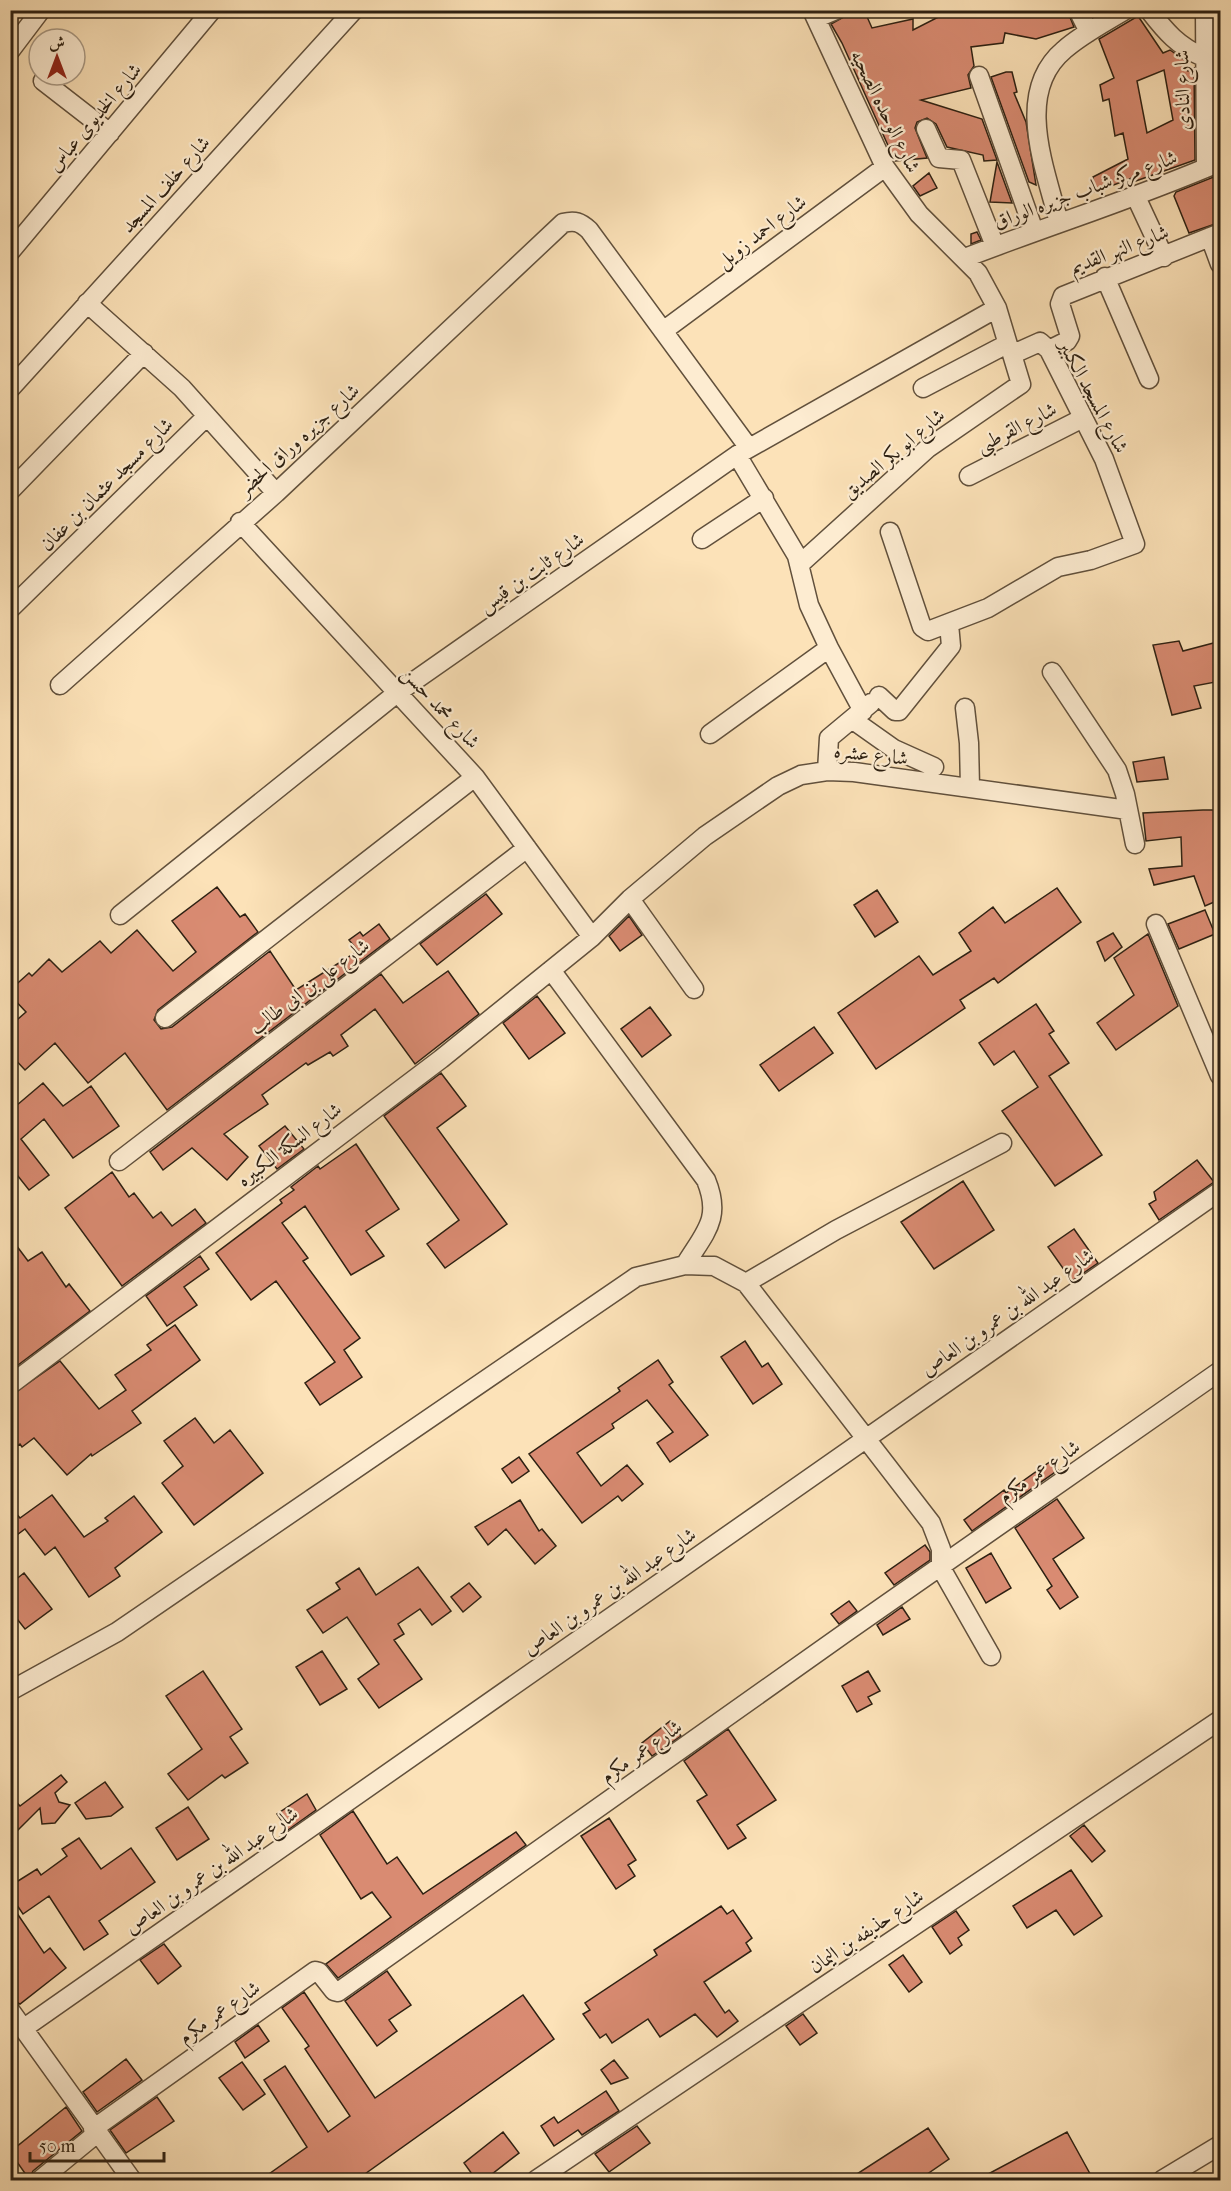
<svg xmlns="http://www.w3.org/2000/svg" width="1231" height="2191" viewBox="0 0 1231 2191" font-family="'IM FELL French Canon',Amiri,serif">
<style>
.building{fill:#d98b72;stroke:#2d2012;stroke-width:1.5;fill-rule:evenodd}
.lines{fill:none;stroke-linecap:round;stroke-linejoin:round}
.minor-casing{stroke:#61503c;stroke-width:21}
.minor{stroke:#fdecd1;stroke-width:18}
.labels{text-anchor:middle;stroke-width:4.5;stroke-linejoin:round;paint-order:stroke}
.street-label{font-size:20px;fill:#2d2012;stroke:#fdecd1}
</style>
<rect width="100%" height="100%" fill="#fce2b8"/>
<filter id="stains"><feTurbulence type="fractalNoise" baseFrequency=".00333" numOctaves="4"/><feColorMatrix values="0 0 0 0 .2 0 0 0 0 .09 0 0 0 0 .02 0 0 0 .5 -.17"/></filter>
<radialGradient id="worn" r=".72"><stop offset=".6" stop-color="#630" stop-opacity="0"/><stop offset="1" stop-color="#630" stop-opacity=".3"/></radialGradient>
<path class="building" d="M856,10H864L872,28L913,19V30L952,10H1067L1074,27L1036,39L1005,33L1003,43L971,47L974,66L968,75L971,88L921,100L982,119L997,160L984,161L983,155L947,147L936,124L927,118L917,122L915,128L927,158L895,161L842,43L831,24Z
M1138,16L1163,53L1170,50L1186,61L1188,71L1194,68L1195,160L1133,182L1132,178L1095,192L1093,177L1128,159L1123,133L1115,136L1109,99L1103,101L1100,85L1114,78L1099,39ZM1164,70L1173,120L1147,133L1137,81Z
M1006,72H1012L1017,92L1014,93L1026,122L1036,185L1029,182L991,77Z
M1221,97V151H1217V99Z
M997,162L1012,203L990,202Z
M929,173L937,188L920,196L913,186Z
M1221,174V222L1189,233L1174,196L1176,192Z
M977,232L981,240L971,244V234Z
M1179,641L1183,651L1221,641V681L1194,686L1201,708L1172,715L1153,645Z
M1164,757L1168,779L1137,782L1133,762Z
M1203,810H1221V899L1205,906L1194,876L1154,885L1149,869L1182,866L1181,837L1146,841L1143,813Z
M217,887L240,917L245,914L258,932L158,1010L154,1020L161,1029L172,1027L270,951L296,990L358,951L349,940L360,932L363,936L379,924L390,939L167,1110L125,1053L88,1083L55,1043L25,1070L10,1054V1026L26,1012L10,995V990L29,973L32,976L49,959L62,972L100,941L111,953L137,930L173,971L196,952L172,921Z
M1057,888L1081,922L998,983L994,978L960,1000L965,1008L876,1069L838,1013L919,956L933,975L971,951L959,933L993,907L1005,923Z
M877,890L898,922L875,937L854,905Z
M486,894L502,914L437,965L420,944Z
M1205,910L1215,934L1179,949L1168,924Z
M629,916L642,935L620,951L609,936Z
M1113,933L1122,947L1105,961L1097,942Z
M1148,934L1178,1006L1116,1050L1097,1023L1134,995L1114,958Z
M448,971L479,1014L415,1064L375,1009L341,1035L348,1046L333,1056L330,1052L308,1065L306,1063L262,1095L268,1104L224,1134L248,1157L227,1180L192,1148L163,1170L150,1152L381,974L403,1003Z
M537,996L565,1033L529,1059L503,1023Z
M1036,1004L1054,1031L1049,1034L1069,1063L1049,1076L1102,1155L1055,1186L1002,1111L1038,1087L1014,1051L994,1065L979,1043Z
M650,1007L671,1035L642,1057L621,1029Z
M814,1027L833,1053L779,1091L760,1065Z
M441,1073L466,1106L437,1128L507,1224L445,1268L427,1244L459,1220L384,1116Z
M43,1083L63,1106L91,1086L119,1126L73,1158L44,1119L21,1139L49,1175L29,1190L10,1166V1111Z
M285,1126L304,1149L277,1169L259,1146Z
M356,1144L399,1209L366,1231L384,1256L351,1275L305,1206L282,1223L308,1258L303,1261L360,1338L344,1350L362,1377L320,1405L305,1383L335,1362L276,1281L251,1300L216,1253L282,1203L280,1200L294,1190L291,1187L318,1166L320,1169Z
M1197,1160L1214,1182L1159,1220L1149,1204L1156,1200L1154,1192Z
M112,1172L129,1197L134,1193L153,1218L161,1212L172,1226L195,1209L206,1223L122,1286L65,1208Z
M963,1181L994,1230L934,1269L901,1222Z
M1074,1229L1098,1263L1072,1281L1048,1247Z
M10,1237L28,1261L42,1252L66,1287L69,1284L90,1311L10,1371Z
M200,1256L209,1269L184,1287L197,1305L167,1326L146,1296Z
M175,1325L200,1360L132,1411L141,1423L92,1456L91,1454L67,1475L34,1438L22,1447L20,1444L10,1451V1396L60,1361L99,1409L126,1390L115,1375L151,1350L147,1345Z
M745,1341L762,1367L768,1363L782,1384L753,1404L721,1357Z
M658,1360L673,1382L669,1385L708,1435L670,1462L657,1443L673,1432L647,1400L612,1424L614,1428L577,1453L601,1486L627,1465L643,1484L622,1501L618,1496L582,1523L529,1454L620,1391L618,1388Z
M195,1418L214,1443L230,1430L263,1473L194,1525L162,1483L183,1466L164,1441Z
M519,1457L529,1471L512,1483L502,1469Z
M1051,1461L1058,1470L972,1531L964,1520L1004,1490L1006,1493Z
M52,1495L84,1537L108,1521L105,1518L134,1496L162,1532L115,1568L120,1576L89,1597L55,1547L45,1555L25,1529L10,1540V1506L20,1518Z
M1057,1499L1084,1538L1053,1559L1078,1597L1060,1609L1047,1590L1052,1586L1015,1528Z
M520,1500L539,1531L542,1529L556,1546L535,1564L506,1529L488,1545L475,1527Z
M925,1545L930,1552V1560L894,1585L885,1573Z
M991,1553L1011,1588L986,1603L966,1568Z
M418,1567L451,1611L432,1625L420,1609L398,1624L404,1634L394,1640L422,1679L379,1708L358,1679L379,1664L347,1617L323,1633L307,1610L340,1589L336,1583L359,1568L376,1595Z
M24,1573L52,1609L25,1629L10,1610V1584Z
M469,1583L481,1597L463,1612L451,1597Z
M849,1601L857,1611L839,1624L831,1614Z
M902,1607L910,1619L883,1635L877,1625Z
M322,1651L347,1689L320,1705L296,1667Z
M203,1671L242,1729L230,1737L248,1763L225,1778L222,1775L188,1800L168,1774L202,1749L166,1696Z
M868,1671L880,1691L868,1697L872,1704L857,1712L842,1686Z
M670,1721L681,1736L652,1756L642,1743Z
M728,1729L776,1800L737,1825L746,1838L728,1849L697,1801L707,1795L684,1761Z
M61,1775L67,1782L55,1793L59,1802L70,1805L55,1823L42,1824L40,1808L10,1838V1795L20,1806Z
M105,1782L123,1807L111,1816L86,1819L75,1803Z
M307,1794L316,1810L288,1830L277,1814Z
M188,1807L209,1839L177,1860L156,1828Z
M353,1811L387,1864L397,1857L423,1894L516,1832L526,1845L338,1978L326,1964L391,1917L372,1892L361,1899L320,1835Z
M609,1818L636,1860L628,1865L635,1876L616,1889L581,1836Z
M1084,1825L1105,1851L1092,1862L1070,1836Z
M79,1838L101,1869L131,1848L155,1882L99,1921L108,1934L84,1950L49,1896L23,1914L10,1895V1886L37,1869L41,1875L67,1856L62,1849Z
M1071,1870L1102,1916L1074,1935L1056,1910L1027,1928L1013,1906Z
M10,1903L44,1953L50,1948L66,1968L20,2004L10,1999V1955L17,1951L10,1941Z
M721,1906L727,1914L733,1910L752,1938L746,1943L751,1951L704,1982L725,2013L729,2010L738,2021L717,2037L695,2014L660,2037L648,2019L612,2043L606,2034L600,2038L583,2014L590,2010L585,2003L657,1955L654,1950Z
M956,1911L969,1930L958,1938L962,1945L950,1954L932,1927Z
M164,1944L181,1966L158,1984L140,1960Z
M903,1955L922,1982L909,1992L889,1965Z
M387,1971L411,2005L389,2020L397,2031L377,2046L345,2001Z
M304,1992L375,2098L523,1995L554,2039L355,2181H259L307,2147L264,2080L285,2066L328,2132L350,2116L305,2049L309,2046L282,2008Z
M803,2014L817,2033L800,2045L786,2026Z
M258,2025L269,2041L245,2058L235,2042Z
M126,2059L142,2080L97,2112L83,2092Z
M614,2060L628,2078L611,2084L601,2070Z
M242,2062L265,2094L243,2110L219,2078Z
M606,2091L619,2111L582,2135L578,2130L554,2146L541,2126L554,2117L558,2123Z
M157,2097L174,2121L126,2153L110,2130Z
M66,2107L82,2131L33,2171L29,2179L10,2152Z
M637,2126L650,2143L609,2172L595,2154Z
M928,2128L949,2159L917,2181H846Z
M503,2132L519,2153L483,2181H477L464,2163Z
M1067,2132L1094,2181H975Z"/>
<g class="lines">
<g class="minor-casing">
<path id="minor" d="M812,10L885,167L919,214L978,273L997,308L1009,348L1011,351H1020L1040,342L1049,350L1104,459L1135,544L1091,560L1058,567L988,608L928,631L922,627L890,532
M1078,10L1089,32
M1149,10C1166,32 1178,46 1203,57
M1205,10L1206,168
M817,18L836,10
M10,51L41,10
M979,76L1034,231
M43,81L110,133
M926,129L939,158L961,160L995,246
M1136,197L1164,257
M1059,223C1046,170 1013,93 1064,50C1082,34 1104,23 1125,10
M1210,237L1220,264
M10,252L212,10
M965,258C1050,225 1137,198 1220,162
M1105,277L1149,379
M87,303L182,388L276,493
M663,331L885,167
M1049,350L1067,341L1070,336L1060,304L1063,296L1220,233
M923,388L1007,344
M10,389L354,10
M737,455L797,556L809,605L829,648L863,711
M969,476L1083,418
M10,491L144,353
M240,522L475,777L592,937
M702,539L764,498
M800,564L928,448L1021,384L1011,351
M10,609L207,416
M1052,672L1117,770L1125,794L1135,844
M60,685L276,493L563,223C575,220 580,222 589,230L749,448
M879,696L895,711H899L951,646L949,624
M965,708L969,743L970,787
M853,720L894,749L934,767
M710,734L829,648
M827,771L829,738L871,703
M630,899L694,989
M120,915L397,693L737,455L997,308
M1156,924L1220,1076
M551,970L706,1180C722,1219 705,1232 685,1265
M165,1018L475,777
M119,1161L527,848
M746,1283L836,1230L1002,1143
M10,1385L441,1059L592,937L630,899L705,836L778,786L801,775L827,771L854,772L1128,810
M10,1691L117,1632L636,1277L685,1265L714,1266L746,1283L931,1523L941,1549V1568L991,1656
M10,2010L132,2180
M24,2028L1220,1191
M93,2129L315,1971L319,1972L334,1991L338,1992L845,1633L1220,1371
M40,2180L96,2134
M536,2180L1220,1720
M1162,2180L1220,2145"/>
</g>
<use href="#minor" class="minor"/>
</g>
<g class="labels">
<g class="street-label">
<text transform="translate(1182 90) rotate(-91)" y="7">شارع النادى</text>
<text transform="translate(886 111) rotate(64)" y="7">شارع الوحده الصحيه</text>
<text transform="translate(94 117) rotate(-50)" y="7">شارع الخديوى عباس</text>
<text transform="translate(165 184) rotate(-48)" y="7">شارع خلف المسجد</text>
<text transform="translate(1085 189) rotate(-20)" y="7">شارع مركز شباب جزيره الوراق</text>
<text transform="translate(761 231) rotate(-37)" y="7">شارع احمد زويل</text>
<text transform="translate(1119 249) rotate(-21)" y="7">شارع النهر القديم</text>
<text transform="translate(1094 396) rotate(62)" y="7">شارع المسجد الكبير</text>
<text transform="translate(1016 427) rotate(-27)" y="7">شارع القرطبى</text>
<text transform="translate(298 439) rotate(-42)" y="7">شارع جزيره وراق الحضر</text>
<text transform="translate(893 453) rotate(-40)" y="7">شارع ابو بكر الصديق</text>
<text transform="translate(106 484) rotate(-45)" y="7">شارع مسجد عثمان بن عفان</text>
<text transform="translate(531 572) rotate(-35)" y="7">شارع ثابت بن قيس</text>
<text transform="translate(441 707) rotate(47)" y="7">شارع محمد حسن</text>
<text transform="translate(871 754) rotate(6)" y="7">شارع عشره</text>
<text transform="translate(309 986) rotate(-37)" y="7">شارع على بن ابى طالب</text>
<text transform="translate(289 1144) rotate(-37)" y="7">شارع السكة الكبيره</text>
<text transform="translate(1007 1312) rotate(-35)" y="7">شارع عبد الله بن عمرو بن العاص</text>
<text transform="translate(1039 1471) rotate(-35)" y="7">شارع عمر مكرم</text>
<text transform="translate(609 1591) rotate(-35)" y="7">شارع عبد الله بن عمرو بن العاص</text>
<text transform="translate(641 1751) rotate(-35)" y="7">شارع عمر مكرم</text>
<text transform="translate(211 1870) rotate(-35)" y="7">شارع عبد الله بن عمرو بن العاص</text>
<text transform="translate(866 1931) rotate(-34)" y="7">شارع حذيفه بن اليمان</text>
<text transform="translate(219 2012) rotate(-35)" y="7">شارع عمر مكرم</text>
</g>
</g>
<rect width="1231" height="2191" fill="none" stroke="#fce2b8" stroke-width="36"/>
<rect x="12" y="12" width="1207" height="2167" fill="none" stroke="#2d2012" stroke-width="3"/>
<rect x="18" y="18" width="1195" height="2155" fill="none" stroke="#2d2012" stroke-width="1.5"/>
<g transform="translate(57 57)"><circle r="28" fill="#fdecd1" stroke="#aa9a85" stroke-width="1.5"/>
<path d="M0-4.5L10 22L0 15L-10 22Z" fill="#8f2418"/>
<text y="-9" font-size="16" font-weight="bold" text-anchor="middle" fill="#2d2012">ش</text>
</g>
<path d="M30 2152v9h134v-9" fill="none" stroke="#2d2012" stroke-width="3"/>
<text x="39" y="2152" font-size="18" fill="#2d2012" stroke="#fdecd1" stroke-width="4.5" paint-order="stroke">50 m</text>
<rect width="100%" height="100%" filter="url(#stains)"/>
<rect width="100%" height="100%" fill="url(#worn)"/>
</svg>
